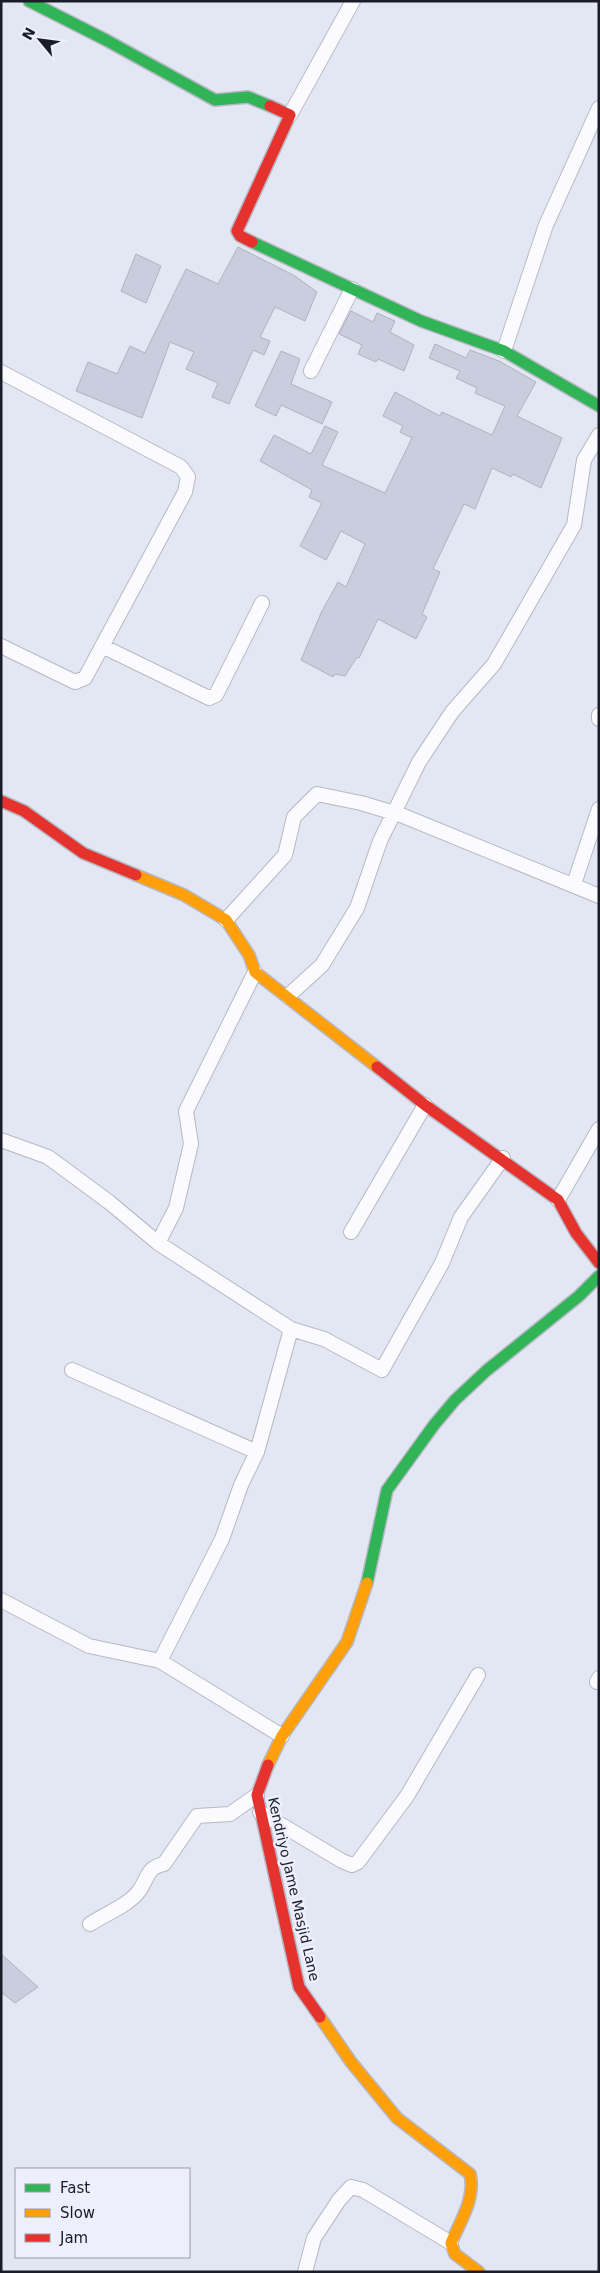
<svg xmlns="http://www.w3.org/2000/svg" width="600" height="2273" viewBox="0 0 600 2273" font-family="'DejaVu Sans',sans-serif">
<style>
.building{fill:#c9cede;stroke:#b0b2be}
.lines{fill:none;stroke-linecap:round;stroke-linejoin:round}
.street-casing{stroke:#b6b9c5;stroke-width:16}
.fast-casing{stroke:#b6b9c5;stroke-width:14}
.slow-casing{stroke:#b6b9c5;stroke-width:14}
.jam-casing{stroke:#b6b9c5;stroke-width:14}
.street{stroke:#fbfbfd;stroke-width:14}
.fast{stroke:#30b455;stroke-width:11}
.slow{stroke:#ff9f0a;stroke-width:11}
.jam{stroke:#e5322d;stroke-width:11}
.labels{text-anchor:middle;stroke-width:5;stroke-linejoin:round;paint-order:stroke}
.street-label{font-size:14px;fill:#1a1d28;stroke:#edf0fc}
</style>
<rect width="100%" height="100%" fill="#e3e6f3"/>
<path class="building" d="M238,247L295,276L317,292L305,321L275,307L260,337L270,341L264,355L253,350L229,404L212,397L218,383L186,369L194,352L170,342L142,418L76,391L88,362L117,374L130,346L145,353L186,269L218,284Z
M136,254L161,266L146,303L121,291Z
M351,311L373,322L377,313L395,321L390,332L414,345L404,371L378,359L376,362L358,354L362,345L339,334Z
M435,344L466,358L470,350L499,361L536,382L517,416L562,438L541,488L513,474L511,477L492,468L475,509L464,504L433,569L440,572L422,614L427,617L416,639L378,619L359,658L357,657L345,676L335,674L333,677L301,660L321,613L338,582L346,587L365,544L341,531L326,560L300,546L322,503L309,497L312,490L260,461L274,435L311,454L325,426L338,432L322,465L385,493L412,438L400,432L403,426L383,416L395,392L440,416L442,412L492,435L505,406L475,393L477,388L456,378L460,371L429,358Z
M281,351L300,359L291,384L332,402L322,424L281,405L276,416L255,406Z
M1,1954L38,1987L15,2003L1,1992Z"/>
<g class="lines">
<g class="street-casing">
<path id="street" d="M290,115L353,1
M504,351L546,225L599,108
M311,371L352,289
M1,372L181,467L188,477L185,492L85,678L75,682L1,646
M104,647L209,698L216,695L262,603
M599,715V719
M574,884L599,809
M226,920L285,855L294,817L317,794L361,803L401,815L599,896
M288,996L322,965L357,908L380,841L419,762L452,712L494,664L574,525L584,460L599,435
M1,1140L48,1157L109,1202L158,1243L291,1329L324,1339L382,1370L442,1263L461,1217L503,1158
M558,1200L599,1129
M351,1232L425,1105
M158,1243L176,1208L191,1144L186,1111L255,972
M72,1370L257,1452
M1,1600L89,1646L160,1661L282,1736
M160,1661L222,1539L241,1485L257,1452L291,1329
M597,1682L599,1678
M260,1812L342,1861L352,1865L358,1862L407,1796L478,1675
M90,1924C105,1914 129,1905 139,1891C149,1877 146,1868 164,1864L197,1816L230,1814L257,1795
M305,2272L314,2238L339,2200L351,2187L363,2190L451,2243"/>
</g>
<g class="fast-casing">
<path id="fast" d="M29,1L106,40L215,100L248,97L270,106
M252,242L421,321L504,351L599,406
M367,1583L387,1490L434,1425L455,1400L486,1371L579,1296L599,1276"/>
</g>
<g class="slow-casing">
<path id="slow" d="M136,875L184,895L226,920L249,955L255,972L377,1067
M268,1765L282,1736L347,1642L367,1583
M320,2017L351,2062L397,2118L470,2174C476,2198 460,2222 451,2243L455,2254L479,2272"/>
</g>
<g class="jam-casing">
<path id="jam" d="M252,242L240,236L237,231L290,115L270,106
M1,801L24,811L83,853L136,875
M377,1067L425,1105L558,1200L576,1233L599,1263
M268,1765L257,1795L299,1987L320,2017"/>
</g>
<use href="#street" class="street"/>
<use href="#fast" class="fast"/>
<use href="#slow" class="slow"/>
<use href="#jam" class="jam"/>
</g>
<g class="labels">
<g class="street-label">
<text transform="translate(294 1889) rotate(77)" y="5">Kendriyo Jame Masjid Lane</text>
</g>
</g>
<rect width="600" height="2273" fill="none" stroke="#1a1d28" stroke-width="5"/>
<rect x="15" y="2168" width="175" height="90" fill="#edf0fc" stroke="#999ca7"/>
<rect x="25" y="2184" width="25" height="8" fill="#30b455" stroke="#999ca7"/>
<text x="60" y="2193" font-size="15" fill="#1a1d28">Fast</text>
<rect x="25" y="2209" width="25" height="8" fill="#ff9f0a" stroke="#999ca7"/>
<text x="60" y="2218" font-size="15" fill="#1a1d28">Slow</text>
<rect x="25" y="2234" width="25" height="8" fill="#e5322d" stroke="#999ca7"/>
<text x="60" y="2243" font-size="15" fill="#1a1d28">Jam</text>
<g transform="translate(40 40) rotate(299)" stroke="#edf0fc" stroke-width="4" paint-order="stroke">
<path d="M0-4L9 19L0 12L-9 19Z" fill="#1a1d28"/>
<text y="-8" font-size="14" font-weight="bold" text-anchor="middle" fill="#1a1d28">N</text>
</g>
</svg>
